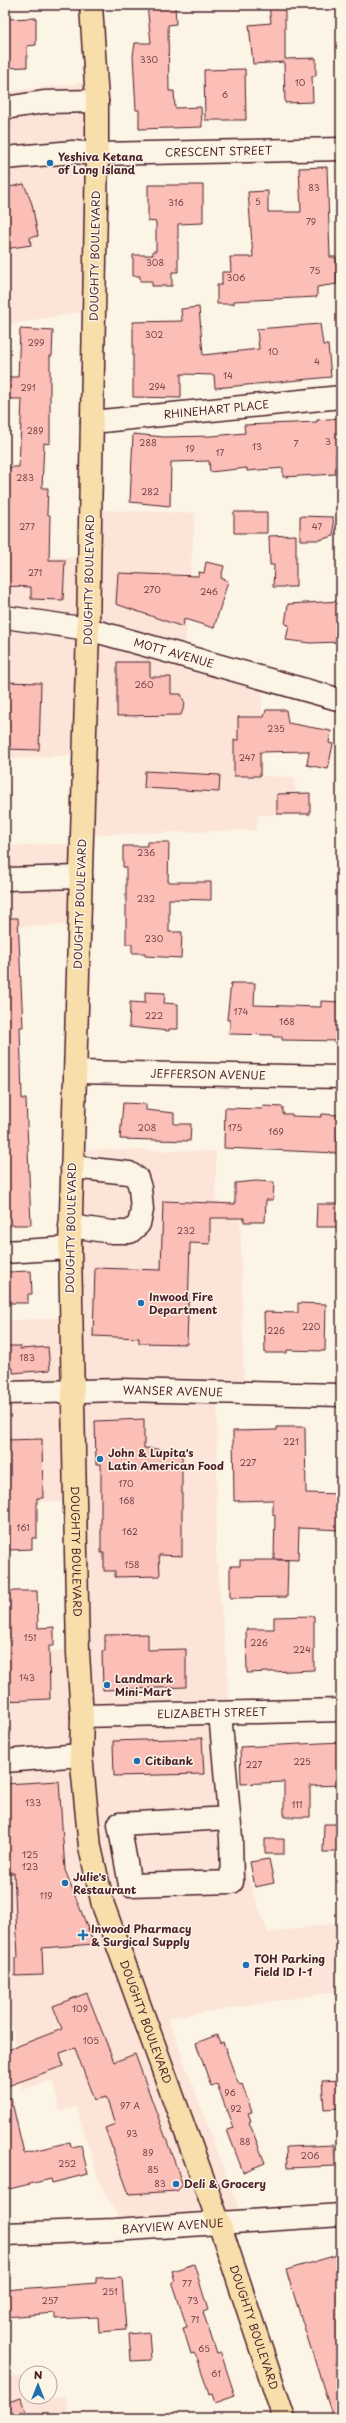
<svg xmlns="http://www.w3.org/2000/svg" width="346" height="2423" viewBox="0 0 346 2423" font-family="'Playpen Sans',sans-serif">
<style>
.built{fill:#fce5d8}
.building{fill:#fbbfb8;stroke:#4a1f2b}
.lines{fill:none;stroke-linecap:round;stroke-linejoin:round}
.minor-casing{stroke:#4a1f2b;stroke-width:25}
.major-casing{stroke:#4a1f2b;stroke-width:25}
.minor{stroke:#fcf5e5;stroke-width:22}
.major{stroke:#f8deab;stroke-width:22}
.poi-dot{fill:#1f6fb2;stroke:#fcf5e5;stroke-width:1.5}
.labels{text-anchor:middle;stroke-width:3;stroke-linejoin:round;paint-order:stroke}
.number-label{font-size:9px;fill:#76474e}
.street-label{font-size:11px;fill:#4a1f2b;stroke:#fcf5e5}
.poi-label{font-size:11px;font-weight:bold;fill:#4a1f2b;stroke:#fcf5e5;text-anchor:start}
</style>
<rect width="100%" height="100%" fill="#fcf5e5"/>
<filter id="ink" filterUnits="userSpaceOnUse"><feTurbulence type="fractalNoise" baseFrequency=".025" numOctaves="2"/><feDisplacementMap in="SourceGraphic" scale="8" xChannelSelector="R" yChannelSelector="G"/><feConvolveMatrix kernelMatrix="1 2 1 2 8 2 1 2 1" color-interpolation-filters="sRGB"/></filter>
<g filter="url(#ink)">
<path class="built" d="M96,81L94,310L5,325V92Z
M96,510L195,513L185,652L93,625Z
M5,554L84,558L83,620L5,611Z
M5,620L88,629L81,755L5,759Z
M93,632L262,680V776L295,777L296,815H258L256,830L85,835Z
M81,843L77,925L5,927V846Z
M69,1149L216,1151V1202L240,1203L244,1386L218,1387L216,1551L246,1871L268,1933L341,1922V1991L168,2018L243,2220L124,2227L101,2186L76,2107L60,2111L52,2080L22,2090L7,1993L5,1992V1652L72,1650L69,1502L5,1501V1321L65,1317Z
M26,2375V2397H36V2399L66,2397L68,2418H5V2379Z"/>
<path class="building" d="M147,5H175L176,24L168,25L169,91H174L175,108L201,107L202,127L139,129V110H136L133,56L135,43H151Z
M269,5H285V59L316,58V76H312L313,102L285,103L284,62L253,64L249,25L271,23Z
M36,18V45L27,46V67L5,68V19Z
M245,69L246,120H205L204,70Z
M327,167L330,257H336L337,284L317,287V297L234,301V304H217V285H222V272H231L230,257H253L248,192L268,191V212H301L299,168Z
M24,184L32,204L38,236L30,237L31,245L5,249V188Z
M148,185H203V223L178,224V272H172V286H152V281H140V276H133V255H153V251H156V222L148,221Z
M199,307L203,355L259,349L257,329L320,324L323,345H328L331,377L215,388L214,375L181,374V398L133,397V322L182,321L181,309Z
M20,329L53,331L52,356H50V444L44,443L42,488H48L47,514L50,515L49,560H65L63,600L31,599V587L5,586L8,467H19L22,399H5V377H18Z
M340,418L341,453L336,454V474L283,477V468L247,471V468L210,472L209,461L171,462L170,506L130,502L133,434L164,437L212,436L245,433L244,425L317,422V420Z
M234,512H267V533H234Z
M300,516L333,517L334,536L319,540H300Z
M296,535V587H273L274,565H270L269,536Z
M206,562L224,566L221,578L228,581L214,628L184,619L183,627L116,604L118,573L198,576L199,572L204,573Z
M341,601V642L310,643L286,640L289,625L285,624L288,604Z
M117,662H150V677H171V694H181L185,704L181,715L117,716Z
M5,682L41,683L39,750L5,749Z
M266,710H286L288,723L331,731L329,743L333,744L328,769L307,765L309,751L260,752V776H234V740H238V717H264Z
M145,771L220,775L219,792L144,788Z
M310,793V814H277V794Z
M147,842H169L168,882H211V900L169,899V932H182L181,958L145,956V953H132V944H126V867H123V846H147Z
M5,918H18L23,1027H20L22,1099H26L31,1225H5Z
M231,983H255L254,1005L321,1007V1001L341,1002V1041L282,1040V1037H273V1035L229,1034L230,1020H227Z
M145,992L165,993L164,1003L178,1004V1029H169V1031L129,1027L130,1002L145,1003Z
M123,1103L146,1104V1110L174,1113V1124H191L190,1141L120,1139Z
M263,1106L283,1107V1114H292V1116L321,1117L322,1114L338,1115L337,1153L224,1148L225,1108L262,1109Z
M256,1181L274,1182L273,1200H266L265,1222H244V1218H210V1244L190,1243L187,1344L139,1343V1338L93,1336L95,1268L161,1270L163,1201L235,1204V1183Z
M317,1204H341V1227H316Z
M31,1271L32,1294H28V1303H5V1272Z
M298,1303L326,1304L325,1351L287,1350V1353H265L264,1312L298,1313Z
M5,1346H20V1349L48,1347L50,1370L13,1373V1368H5Z
M144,1419V1448L182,1451V1556L159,1555L160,1576L115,1577V1571H104V1553H101V1464H96L95,1421Z
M277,1427H305L306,1493L341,1494V1530L299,1528L298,1560L274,1559L275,1515H273V1500L234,1501L233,1431L277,1430Z
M42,1439L43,1498H37V1538H32V1549L9,1550L5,1440Z
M240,1560H288L287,1597L230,1598V1566H240Z
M5,1591H37L38,1628L54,1627V1646H49L50,1699L5,1701Z
M314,1616V1670L247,1673L246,1629H274V1617Z
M148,1634V1650L186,1649V1687L103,1690L102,1651H105V1635Z
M202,1738L204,1774L114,1776L113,1741Z
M341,1742V1785L310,1786V1817H284V1782L241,1784L240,1747Z
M59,1781L65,1870L94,1944L42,1948L43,1975L15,1976V1958H18L14,1873H5V1784Z
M324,1824H341V1852H323Z
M265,1839H284V1854H265Z
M269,1859L274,1883L255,1887L250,1862Z
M87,1993L114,2062L135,2054L183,2185L177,2191L129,2194L105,2128L115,2124L106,2097L94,2100L75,2048L60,2053L63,2066L5,2087V2051L62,2029L53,2006Z
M217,2035L220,2043L223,2042L236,2078L240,2085L242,2084L252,2112L248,2113L251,2121L249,2122L265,2163L243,2172L227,2130L233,2128L217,2084L211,2086L196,2043Z
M341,2080V2108L324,2109L322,2081Z
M11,2098L24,2153L70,2142L71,2147L81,2145L88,2174L52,2183L51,2179L5,2190V2099Z
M334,2145L335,2166L287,2168L286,2147Z
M337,2255L341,2265V2418H333L286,2270Z
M194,2264L208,2310L203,2312L217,2354L221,2353L235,2396L215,2403L212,2394L209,2395L198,2360L194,2353L191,2354L183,2328L187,2327L172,2282L175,2281L172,2271Z
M122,2277L126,2330L99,2332L98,2317L55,2319V2313L5,2317V2290L96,2283V2278Z
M149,2332L151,2360L131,2361L129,2334Z
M21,2398L27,2418H5V2403Z"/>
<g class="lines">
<g class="minor-casing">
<g id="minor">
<path d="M5,108L44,102L97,101"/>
<path id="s1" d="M5,158L73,152L97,154L341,149"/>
<path id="s2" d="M92,422L341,397"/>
<path id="s3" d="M5,617L88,629L341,700"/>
<path d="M5,879L81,877"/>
<path id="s4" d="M75,1072L341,1077"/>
<path d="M70,1226L112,1232H130L139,1224L142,1210L140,1188L137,1178L129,1173L72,1167"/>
<path d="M5,1252L70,1248"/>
<path id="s5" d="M5,1393L120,1390L341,1395"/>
<path d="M220,1713L231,1838L232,1882L130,1885L119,1824L229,1818"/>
<path id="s6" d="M82,1716L341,1710"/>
<path d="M5,1761L81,1755"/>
<path id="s7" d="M5,2234L114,2230L341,2215"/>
</g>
</g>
<g class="major-casing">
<g id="major">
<path id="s8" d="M91,5L97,101V154L88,629L70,1248L78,1653L82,1716L81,1755L90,1847L103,1905L219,2223L284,2418"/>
</g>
</g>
<use href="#minor" class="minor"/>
<use href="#major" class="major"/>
</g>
</g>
<g class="poi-dot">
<circle cx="50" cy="163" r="4"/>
<circle cx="141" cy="1303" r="4"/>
<circle cx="100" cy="1459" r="4"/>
<circle cx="107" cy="1685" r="4"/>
<circle cx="137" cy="1761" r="4"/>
<circle cx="65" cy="1883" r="4"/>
<path d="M81 1929h4v4h4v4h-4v4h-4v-4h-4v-4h4z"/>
<circle cx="246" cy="1965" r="4"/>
<circle cx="176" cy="2184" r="4"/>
</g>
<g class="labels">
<g class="number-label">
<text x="149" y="63">330</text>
<text x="300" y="86">10</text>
<text x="225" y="98">6</text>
<text x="314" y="191">83</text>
<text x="258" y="205">5</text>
<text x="176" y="206">316</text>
<text x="311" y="225">79</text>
<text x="155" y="266">308</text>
<text x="315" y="274">75</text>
<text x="236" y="281">306</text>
<text x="154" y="338">302</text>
<text x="36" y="346">299</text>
<text x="273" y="355">10</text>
<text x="317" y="365">4</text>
<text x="228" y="379">14</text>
<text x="157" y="390">294</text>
<text x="28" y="391">291</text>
<text x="35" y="434">289</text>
<text x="328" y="445">3</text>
<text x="148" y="446">288</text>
<text x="296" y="447">7</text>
<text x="257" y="450">13</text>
<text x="190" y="452">19</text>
<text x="220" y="456">17</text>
<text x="25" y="481">283</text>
<text x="150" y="495">282</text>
<text x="27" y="530">277</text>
<text x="317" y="530">47</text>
<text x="35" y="576">271</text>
<text x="152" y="593">270</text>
<text x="209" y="595">246</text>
<text x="144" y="688">260</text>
<text x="276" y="732">235</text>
<text x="247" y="761">247</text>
<text x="146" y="856">236</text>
<text x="146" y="902">232</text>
<text x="154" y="942">230</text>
<text x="241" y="1015">174</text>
<text x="154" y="1019">222</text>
<text x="287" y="1025">168</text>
<text x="147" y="1131">208</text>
<text x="235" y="1131">175</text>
<text x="276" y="1135">169</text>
<text x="186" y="1234">232</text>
<text x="311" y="1330">220</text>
<text x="276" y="1334">226</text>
<text x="27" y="1361">183</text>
<text x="291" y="1445">221</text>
<text x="248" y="1466">227</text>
<text x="126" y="1487">170</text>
<text x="127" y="1504">168</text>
<text x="23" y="1531">161</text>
<text x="130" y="1535">162</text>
<text x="132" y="1568">158</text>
<text x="30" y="1641">151</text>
<text x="259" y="1646">226</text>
<text x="302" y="1653">224</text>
<text x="27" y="1681">143</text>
<text x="302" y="1765">225</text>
<text x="254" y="1768">227</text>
<text x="33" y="1806">133</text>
<text x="297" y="1808">111</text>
<text x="30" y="1858">125</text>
<text x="30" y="1870">123</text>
<text x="46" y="1899">119</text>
<text x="80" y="2012">109</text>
<text x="91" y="2044">105</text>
<text x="230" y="2096">96</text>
<text x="130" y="2109">97 A</text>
<text x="236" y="2112">92</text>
<text x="132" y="2137">93</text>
<text x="245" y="2145">88</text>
<text x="148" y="2156">89</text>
<text x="310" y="2159">206</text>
<text x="67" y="2167">252</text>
<text x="153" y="2173">85</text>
<text x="160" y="2187">83</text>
<text x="187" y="2287">77</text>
<text x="110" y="2295">251</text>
<text x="50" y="2304">257</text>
<text x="193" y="2304">73</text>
<text x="195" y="2323">71</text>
<text x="204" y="2352">65</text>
<text x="216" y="2377">61</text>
</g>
<g class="street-label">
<text dy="4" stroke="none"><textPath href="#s1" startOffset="214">CRESCENT STREET</textPath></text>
<text transform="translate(95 256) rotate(-89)" y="4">DOUGHTY BOULEVARD</text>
<text dy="4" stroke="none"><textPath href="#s2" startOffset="125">RHINEHART PLACE</textPath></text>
<text transform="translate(89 580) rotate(-89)" y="4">DOUGHTY BOULEVARD</text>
<text dy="4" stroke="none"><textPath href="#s3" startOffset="173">MOTT AVENUE</textPath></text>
<text transform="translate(80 904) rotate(-88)" y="4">DOUGHTY BOULEVARD</text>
<text dy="4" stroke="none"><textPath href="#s4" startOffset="133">JEFFERSON AVENUE</textPath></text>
<text transform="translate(71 1228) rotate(-89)" y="4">DOUGHTY BOULEVARD</text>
<text dy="4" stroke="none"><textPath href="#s5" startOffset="168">WANSER AVENUE</textPath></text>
<text dy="4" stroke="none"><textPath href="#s8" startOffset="1547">DOUGHTY BOULEVARD</textPath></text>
<text dy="4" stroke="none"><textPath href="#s6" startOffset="130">ELIZABETH STREET</textPath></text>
<text dy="4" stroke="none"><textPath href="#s8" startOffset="2027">DOUGHTY BOULEVARD</textPath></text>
<text dy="4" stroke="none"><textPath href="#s7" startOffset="168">BAYVIEW AVENUE</textPath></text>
<text dy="4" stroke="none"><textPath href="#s8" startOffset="2351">DOUGHTY BOULEVARD</textPath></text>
</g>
<g class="poi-label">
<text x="58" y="161">Yeshiva Ketana<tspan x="58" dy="13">of Long Island</tspan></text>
<text x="149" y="1301">Inwood Fire<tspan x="149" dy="13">Department</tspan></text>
<text x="108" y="1457">John &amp; Lupita's<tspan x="108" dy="13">Latin American Food</tspan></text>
<text x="115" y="1683">Landmark<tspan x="115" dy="13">Mini-Mart</tspan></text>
<text x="145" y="1765">Citibank</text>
<text x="73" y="1881">Julie's<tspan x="73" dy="13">Restaurant</tspan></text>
<text x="91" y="1933">Inwood Pharmacy<tspan x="91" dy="13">&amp; Surgical Supply</tspan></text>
<text x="254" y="1963">TOH Parking<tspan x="254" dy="13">Field ID I-1</tspan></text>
<text x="184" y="2188">Deli &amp; Grocery</text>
</g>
</g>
<rect width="346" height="2423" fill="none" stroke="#fcf5e5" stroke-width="20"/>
<rect x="10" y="10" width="326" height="2403" fill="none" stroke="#4a1f2b" stroke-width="1.5" filter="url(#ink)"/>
<g transform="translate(38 2385)"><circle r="19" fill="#fcf5e5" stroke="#b59f9b"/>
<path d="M0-3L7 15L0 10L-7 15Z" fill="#1f6fb2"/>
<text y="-6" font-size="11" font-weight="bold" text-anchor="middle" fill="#4a1f2b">N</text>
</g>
</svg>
